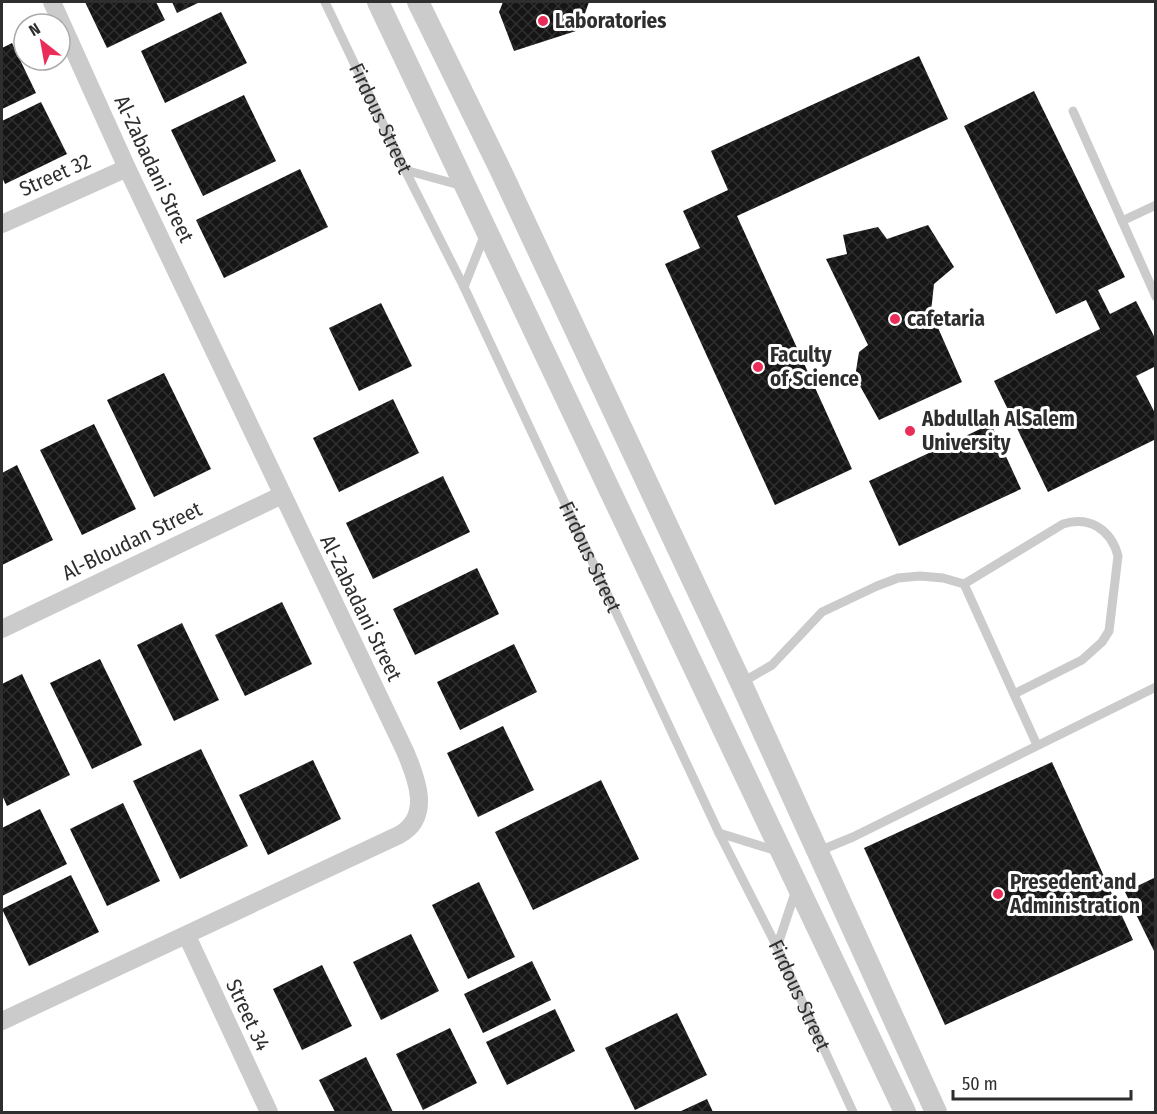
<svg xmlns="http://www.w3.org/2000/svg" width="1157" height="1114" viewBox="0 0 1157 1114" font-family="'Fira Sans Condensed',sans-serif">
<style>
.building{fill:url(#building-cross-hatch)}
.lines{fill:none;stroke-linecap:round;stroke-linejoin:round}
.service{stroke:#cbcbcb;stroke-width:9}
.minor{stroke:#cbcbcb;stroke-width:18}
.tertiary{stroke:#cbcbcb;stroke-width:22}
.poi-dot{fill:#e92c58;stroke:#fff;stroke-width:2}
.labels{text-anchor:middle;stroke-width:6;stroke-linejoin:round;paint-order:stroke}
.poi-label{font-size:21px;font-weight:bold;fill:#2e2e2e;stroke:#fff;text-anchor:start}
.street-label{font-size:21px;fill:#2e2e2e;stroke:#fff}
</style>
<defs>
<pattern id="building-cross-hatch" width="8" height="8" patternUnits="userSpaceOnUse" patternTransform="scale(1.5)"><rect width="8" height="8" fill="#151515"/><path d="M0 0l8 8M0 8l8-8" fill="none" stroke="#2f2f2f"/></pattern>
</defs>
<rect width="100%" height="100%" fill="#fff"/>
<path class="building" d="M85,2H156L165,20L107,48Z
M172,2H200L177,13Z
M503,2H589L579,30L514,51L499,12Z
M221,12L247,63L165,103L141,51Z
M12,43L36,93L2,109V48Z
M919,56L948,119L737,216L852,469L775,505L665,264L700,248L683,211L728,190L711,151Z
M1034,91L1125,277L1098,290L1110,314L1136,301L1156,340V366L1136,376L1156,415V439L1048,492L994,381L1100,329L1086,300L1056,314L964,126Z
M244,95L276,161L203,196L171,130Z
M41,102L67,154L5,184L2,177V121Z
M300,169L328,227L224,278L196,220Z
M928,225L954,267L934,284L931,312L962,382L879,420L855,377L859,352L868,345L826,259L847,254L843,235L878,227L887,239Z
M381,303L412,366L359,391L329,328Z
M164,373L211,469L154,497L107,400Z
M393,399L419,453L339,492L313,438Z
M94,424L136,509L82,535L40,450Z
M991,424L1021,489L899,546L869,481Z
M17,465L53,540L2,565V473Z
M443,476L470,532L373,579L346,523Z
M477,568L499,614L415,655L393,609Z
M282,602L312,664L245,696L215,635Z
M182,623L219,700L174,721L137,645Z
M514,644L537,692L460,730L437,682Z
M100,659L142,745L92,769L50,683Z
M22,674L70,775L7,806L2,795V684Z
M503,726L534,790L478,817L447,753Z
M201,749L248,846L180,879L133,781Z
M313,760L341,819L268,855L239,795Z
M1052,762L1133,940L945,1025L864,848Z
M601,780L639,859L533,910L495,832Z
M123,803L160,881L107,906L70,829Z
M40,809L67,864L2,896V828Z
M71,875L99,932L29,966L2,909Z
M1156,877V955L1125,892Z
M479,882L515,957L468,979L432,905Z
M411,934L439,991L381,1020L353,962Z
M532,961L551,1000L483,1033L464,994Z
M322,965L352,1026L302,1050L273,989Z
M555,1009L575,1051L507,1085L486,1042Z
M677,1013L707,1075L635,1110L605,1048Z
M450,1028L477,1083L423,1110L396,1054Z
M366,1057L393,1112H335L319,1080Z
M707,1099L713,1112H679Z"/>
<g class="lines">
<g class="service">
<path id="s1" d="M325,2L405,170L464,287L719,833L777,947L853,1112"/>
<path d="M1073,111L1156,297"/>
<path d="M405,170L463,186"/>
<path d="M1122,221L1156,205"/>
<path d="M464,287L485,234"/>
<path d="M964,584L1063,524C1089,516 1111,529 1118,556L1109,631L1102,642L1082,660L1014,694"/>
<path d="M741,683L772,665L822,612L877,586L898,578L920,576L943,578L964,584L1037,745"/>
<path d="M719,833L777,851"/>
<path d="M819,851L853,837L1156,687"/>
<path d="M777,947L796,890"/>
</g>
<path class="minor" d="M2,224L127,168
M2,629L282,495
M187,936L269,1112
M2,1021L399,835C432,817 417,779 405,751L127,168L52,2"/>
<path class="tertiary" d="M378,2L905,1112
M418,2L499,167L741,683L936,1112"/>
</g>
<g class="poi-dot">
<circle cx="543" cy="21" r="6"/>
<circle cx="895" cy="319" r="6"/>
<circle cx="758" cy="367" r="6"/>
<circle cx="910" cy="431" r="6"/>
<circle cx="998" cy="894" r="6"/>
</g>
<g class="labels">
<g class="poi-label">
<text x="555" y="28">Laboratories</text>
<text x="907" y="326">cafetaria</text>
<text x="770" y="362">Faculty<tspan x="770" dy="24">of Science</tspan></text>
<text x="922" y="426">Abdullah AlSalem<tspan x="922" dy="24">University</tspan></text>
<text x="1010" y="889">Presedent and<tspan x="1010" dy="24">Administration</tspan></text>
</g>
<g class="street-label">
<text dy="7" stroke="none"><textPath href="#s1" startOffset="129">Firdous Street</textPath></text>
<text transform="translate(154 169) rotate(65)" y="7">Al-Zabadani Street</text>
<text transform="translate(55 175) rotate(-24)" y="7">Street 32</text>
<text transform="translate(132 541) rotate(-26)" y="7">Al-Bloudan Street</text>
<text dy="7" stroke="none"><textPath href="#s1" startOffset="615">Firdous Street</textPath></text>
<text transform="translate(361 608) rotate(64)" y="7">Al-Zabadani Street</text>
<text dy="7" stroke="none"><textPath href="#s1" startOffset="1101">Firdous Street</textPath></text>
<text transform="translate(248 1015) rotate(65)" y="7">Street 34</text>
</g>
</g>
<rect width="1157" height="1114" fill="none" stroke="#2e2e2e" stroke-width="6"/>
<g transform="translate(42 42) rotate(329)"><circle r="28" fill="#ffffff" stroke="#ababab" stroke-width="1.5"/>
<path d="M0-4.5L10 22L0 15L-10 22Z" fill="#e92c58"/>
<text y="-9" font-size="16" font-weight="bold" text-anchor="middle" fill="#2e2e2e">N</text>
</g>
<path d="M953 1090v9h178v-9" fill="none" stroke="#2e2e2e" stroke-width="3"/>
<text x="962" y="1090" font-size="18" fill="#2e2e2e" stroke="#ffffff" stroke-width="4.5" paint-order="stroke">50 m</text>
</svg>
